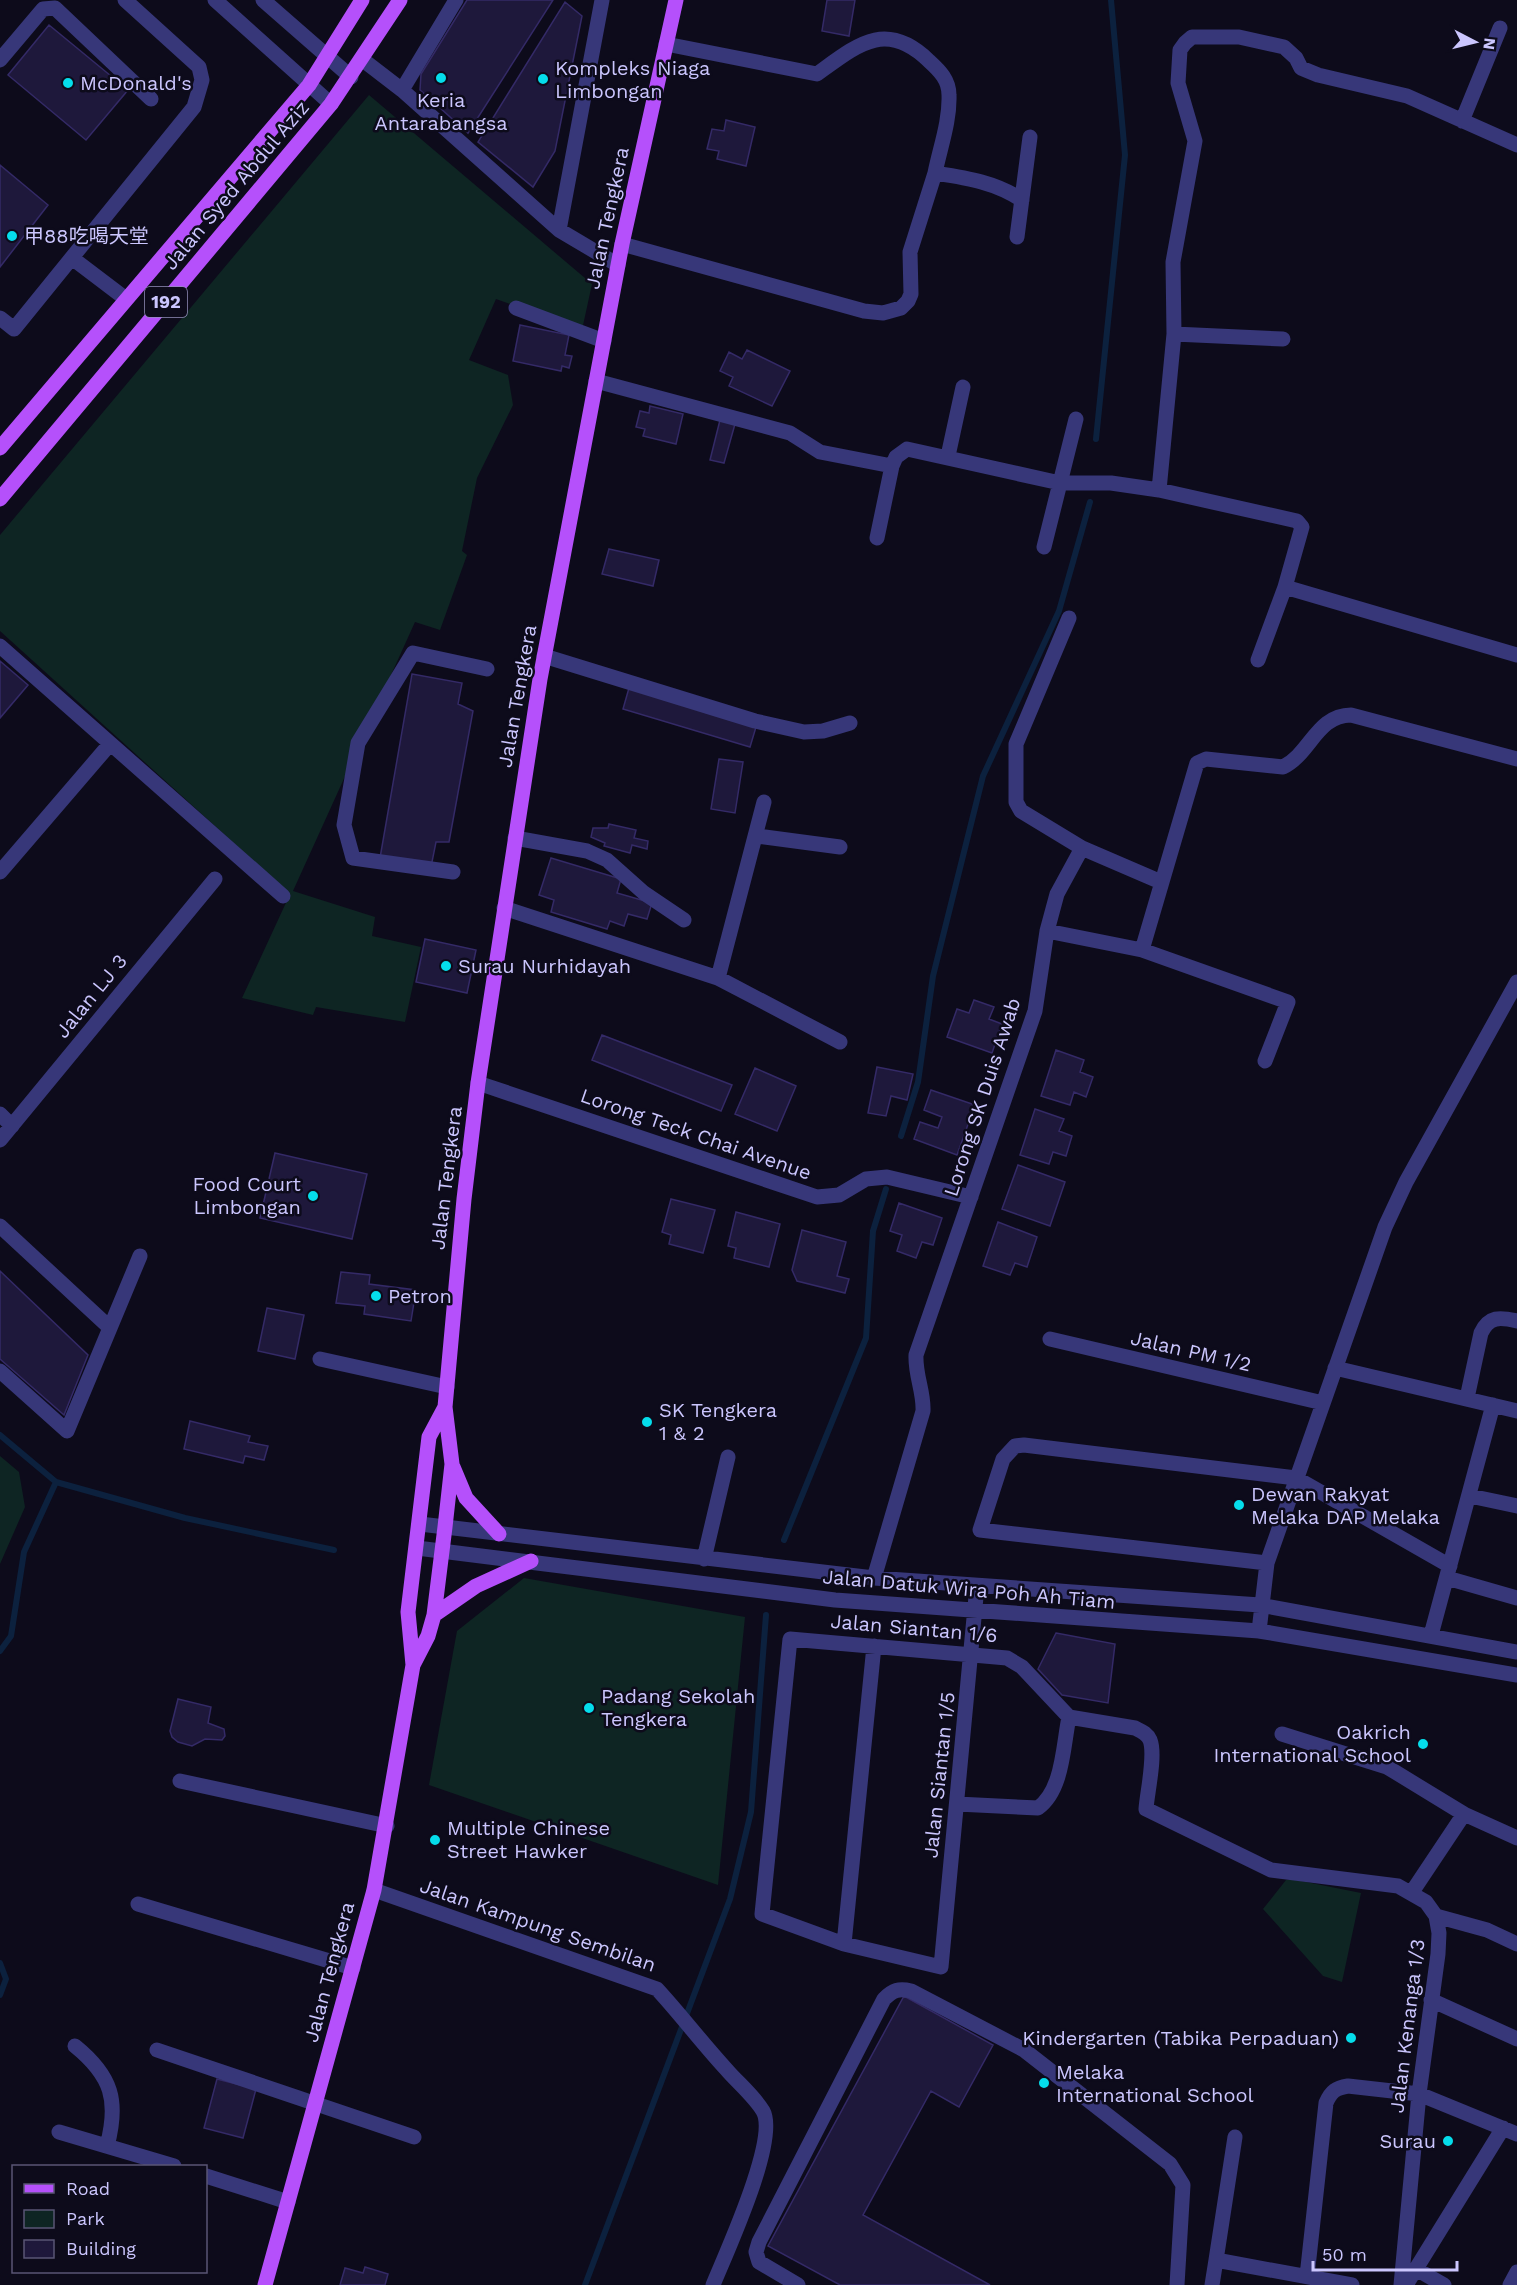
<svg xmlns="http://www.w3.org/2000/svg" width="1517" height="2285" viewBox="0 0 1517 2285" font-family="'Work Sans','Noto Sans SC',sans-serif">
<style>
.green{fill:#0e2523}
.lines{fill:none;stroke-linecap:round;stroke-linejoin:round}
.stream{stroke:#0c213e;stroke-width:6}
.building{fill:#1e183b;stroke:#342a67;stroke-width:1.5}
.minor{stroke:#373779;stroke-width:15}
.major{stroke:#b550fb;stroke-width:15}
.poi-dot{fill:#05ddeb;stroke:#0d0b1b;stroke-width:2}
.labels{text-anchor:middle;stroke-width:5;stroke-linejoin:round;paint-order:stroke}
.shield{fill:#0d0b1b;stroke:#928eba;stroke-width:1.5}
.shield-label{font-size:18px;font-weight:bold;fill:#cbc6fe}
.poi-label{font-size:20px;fill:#cbc6fe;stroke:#0d0b1b;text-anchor:start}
.street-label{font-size:20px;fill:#cbc6fe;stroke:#0d0b1b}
</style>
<rect width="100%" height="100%" fill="#0d0b1b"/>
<path class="green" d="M369,95L592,284L582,330L496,299L469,360L508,375L513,405L477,478L462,551L467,555L440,630L415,622L293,891L375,917L372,936L421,947L405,1022L316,1007L313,1015L242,998L290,894L0,631V535Z
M0,1456L19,1472L25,1507L0,1564Z
M524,1578L745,1617L718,1885L429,1785L457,1631Z
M1286,1880H1296L1361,1893L1342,1982L1323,1976L1263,1909Z"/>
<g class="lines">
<path class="stream" d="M1096,439L1125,155L1111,0
M901,1136L918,1082L933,976L983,776L1059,611L1090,502
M0,1435L56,1482L185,1518L334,1550
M784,1540L866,1338L873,1231L886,1189
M0,1651L11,1636L24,1552L56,1482
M0,1963L6,1979L0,1995
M585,2285L730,1899L751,1812L766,1615"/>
</g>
<path class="building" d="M467,0H553L468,133L420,90L421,74Z
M827,0H855L849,36L822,31Z
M565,2L582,16L555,151L533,187L478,142Z
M49,25L128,90L86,140L8,75Z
M726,120L755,127L746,166L717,159L719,151L707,149L712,129L724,131Z
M0,165L48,205L0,267Z
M520,325L569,335L565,355L572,356L569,368L562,366L561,371L513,361Z
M747,350L790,371L772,406L729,386L733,377L720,371L729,352L742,359Z
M650,406L683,414L676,444L643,436L645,429L636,427L640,411L649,413Z
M720,420L735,424L724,463L710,460Z
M609,549L659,560L653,586L602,574Z
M0,661L28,685L0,718Z
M412,674L462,683L458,704L473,711L449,842H436L431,867L380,858Z
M629,688L756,727L750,747L623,709Z
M719,759L743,762L735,813L711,809Z
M609,824L636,830L634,838L648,841L647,849L632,845L630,853L604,846L605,843L591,837L593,828H608Z
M551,858L621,879L617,893L652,903L647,919L628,914L624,926L610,921L607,929L551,912L554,900L539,895Z
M425,939L476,950L467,993L416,982Z
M974,1000L994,1007L989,1019L1002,1024L992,1053L947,1037L957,1009L969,1013Z
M602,1035L732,1085L721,1111L592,1060Z
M1056,1050L1084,1060L1080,1072L1093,1077L1086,1097L1074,1092L1070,1105L1041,1096Z
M877,1067L913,1074L907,1100L891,1096L886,1116L868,1113Z
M755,1068L796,1086L777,1131L735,1114Z
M931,1090L975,1105L957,1155L914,1139L920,1122L938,1128L942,1117L924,1110Z
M1035,1109L1064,1119L1059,1131L1072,1136L1066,1156L1053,1152L1049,1164L1020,1155Z
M275,1153L367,1174L352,1239L260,1218Z
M1018,1165L1065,1182L1050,1226L1002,1209Z
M671,1199L715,1210L703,1253L669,1244L671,1235L662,1232Z
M899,1203L942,1218L933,1245L922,1242L916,1258L897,1251L902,1235L890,1231Z
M736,1212L780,1224L769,1267L734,1258L736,1248L728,1246Z
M998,1222L1037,1237L1027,1267L1015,1263L1010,1275L983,1266Z
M802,1230L846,1242L837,1276L849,1279L845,1293L797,1281L792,1270Z
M0,1271L88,1355L64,1415L0,1359Z
M341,1272L370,1275L369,1284L416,1290L411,1321L364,1314L365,1306L336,1303Z
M267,1308L304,1315L295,1359L258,1351Z
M190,1421L250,1436L248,1442L268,1446L264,1460L245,1456L243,1463L184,1449Z
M1056,1633L1115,1644L1108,1703L1062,1695L1038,1669Z
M178,1699L211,1707L208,1723L224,1729L225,1736L222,1740L205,1739L192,1746L178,1742L172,1737L170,1731Z
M904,1996L993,2045L959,2107L931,2091L863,2215L990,2285H840L768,2246Z
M217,2079L256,2089L243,2138L204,2128Z
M365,2267L388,2274L385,2285H340L345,2268L363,2273Z"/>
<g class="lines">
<path class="minor" d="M215,0L331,104
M263,0L351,77
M666,44L817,74C857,45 886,19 929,61C940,71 949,80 949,95C950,121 940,148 935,173C967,178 995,182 1022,200
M0,60L43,9L55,8L151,99
M363,60L402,90L559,230L618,265
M402,90L456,0
M1462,121L1500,28
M559,230L602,0
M1017,237L1030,137
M622,244L864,311L883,313L901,308L908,301L911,294L910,252L935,173
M72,258L126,299
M516,308L604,341
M0,318L14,329L194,107L202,80L199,67L125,0
M1174,334L1283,339
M596,381L790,433L820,452L892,466
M948,456L963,387
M1159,490L1174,334L1173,262L1195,141L1178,83L1180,50L1185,43L1192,37H1239L1284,47L1296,58L1301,68L1318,75L1407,96L1517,145
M877,538L892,466L896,457L907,449L1060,483H1111L1159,490L1297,521L1302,527L1285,587L1258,660
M1044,547L1076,419
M1285,587L1517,655
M0,646L283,896
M544,656L755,721L804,732L823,731L850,723
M757,836L840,847
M515,838L587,851L607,860L644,893L684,920
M1082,848L1161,882
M0,872L110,744
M453,872L353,858L344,825L358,743L413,653L487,669
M504,908L718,978L840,1042
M1047,931L1057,894L1082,848L1021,811L1016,802V744L1069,618
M1142,950L1288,1002L1265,1061
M718,978L764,802
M478,1083L817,1197L839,1195L866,1179L887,1177L971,1197
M0,1114L12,1126
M0,1140L215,879
M0,1226L109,1327
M1050,1339L1323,1403
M320,1359L447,1387
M1335,1368L1517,1411
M0,1371L67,1431L140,1256
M1467,1398L1481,1333C1489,1316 1500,1317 1517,1321
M1470,1496L1517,1506
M420,1524L874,1578L1260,1605L1517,1652
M417,1548L835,1600L1259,1631L1517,1675
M704,1559L728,1457
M1267,1563L980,1530L1003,1459L1015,1446L1024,1445L1296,1478L1450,1566
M874,1578L923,1411C924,1392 915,1375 916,1355L1035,1011L1047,931L1142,950L1197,763L1206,759L1283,767C1310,754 1317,715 1351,715L1517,759
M1447,1578L1517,1598
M977,1586L941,1967L844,1944L762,1914L790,1639L1007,1658L1022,1667L1069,1717L1135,1728C1141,1731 1147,1733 1150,1740C1156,1755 1147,1793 1146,1809L1271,1870L1398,1886L1426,1902L1436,1916L1487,1930L1517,1944
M1259,1631L1267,1563L1385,1227L1406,1182L1517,982
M1431,1635L1493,1405
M1282,1734L1387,1767L1464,1814
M180,1781L387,1826
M957,1804L1038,1808C1063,1790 1063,1746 1069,1717
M374,1890L657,1989C681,2015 702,2043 726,2069C737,2082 754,2096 763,2111C779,2139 726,2253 713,2285
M1412,1892L1464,1814L1517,1838
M138,1904L353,1968
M844,1944L874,1646
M1431,2000L1517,2039
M75,2046C112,2076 119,2101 107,2146
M157,2050L414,2137
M59,2132L174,2166
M1235,2137L1216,2260L1352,2285
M206,2176L288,2202
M1416,2269L1444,2285
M1307,2276L1326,2103C1331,2091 1336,2088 1348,2086L1419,2094L1517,2134
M798,2285L759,2262L756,2252L759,2242L884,1999C893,1990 899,1988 911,1991L1024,2050L1170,2164L1183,2185L1177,2285
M1212,2285L1216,2260
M1401,2285L1419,2094L1438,1954L1439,1933L1436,1916
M1406,2285L1503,2128
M1510,2285L1517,2272"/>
<path class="major" d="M0,448L309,85L362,0
M0,499L331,104L400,0
M453,1467L466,1498L499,1534
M434,1615L476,1586L531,1561
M413,1665L428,1636L434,1615L445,1527L452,1464L445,1407L464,1199L478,1083L540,679L622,244L676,0
M265,2285L374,1890L413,1665L408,1612L429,1437L445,1407"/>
</g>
<g class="poi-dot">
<circle cx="441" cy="78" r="6"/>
<circle cx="543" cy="79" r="6"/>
<circle cx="68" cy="83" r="6"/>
<circle cx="12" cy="236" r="6"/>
<circle cx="446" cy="966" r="6"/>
<circle cx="313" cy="1196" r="6"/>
<circle cx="376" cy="1296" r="6"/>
<circle cx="647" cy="1422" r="6"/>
<circle cx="1239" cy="1505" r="6"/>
<circle cx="589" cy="1708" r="6"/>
<circle cx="1423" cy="1744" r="6"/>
<circle cx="435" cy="1840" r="6"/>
<circle cx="1351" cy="2038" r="6"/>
<circle cx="1044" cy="2083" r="6"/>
<circle cx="1448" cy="2141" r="6"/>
</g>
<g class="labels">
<rect class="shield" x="145" y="287" width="42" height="30" rx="4.5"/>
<g class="shield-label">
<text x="166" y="308">192</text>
</g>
<g class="poi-label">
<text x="555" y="75">Kompleks Niaga<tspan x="555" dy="23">Limbongan</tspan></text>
<text x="80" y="90">McDonald's</text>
<text x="441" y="107" text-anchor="middle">Keria<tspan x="441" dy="23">Antarabangsa</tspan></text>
<text x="24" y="243">甲88吃喝天堂</text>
<text x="458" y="973">Surau Nurhidayah</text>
<text x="301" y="1191" text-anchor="end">Food Court<tspan x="301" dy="23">Limbongan</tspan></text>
<text x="388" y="1303">Petron</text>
<text x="659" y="1417">SK Tengkera<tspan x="659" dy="23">1 &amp; 2</tspan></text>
<text x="1251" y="1501">Dewan Rakyat<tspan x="1251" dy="23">Melaka DAP Melaka</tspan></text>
<text x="601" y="1703">Padang Sekolah<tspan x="601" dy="23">Tengkera</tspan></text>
<text x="1411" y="1739" text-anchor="end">Oakrich<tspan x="1411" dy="23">International School</tspan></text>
<text x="447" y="1835">Multiple Chinese<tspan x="447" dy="23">Street Hawker</tspan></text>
<text x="1339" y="2045" text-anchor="end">Kindergarten (Tabika Perpaduan)</text>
<text x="1056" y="2079">Melaka<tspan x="1056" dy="23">International School</tspan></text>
<text x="1436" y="2148" text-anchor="end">Surau</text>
</g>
<g class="street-label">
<text transform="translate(236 185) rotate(-50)" y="7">Jalan Syed Abdul Aziz</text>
<text transform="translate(607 218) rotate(-78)" y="7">Jalan Tengkera</text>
<text transform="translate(517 696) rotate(-80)" y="7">Jalan Tengkera</text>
<text transform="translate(91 996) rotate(-51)" y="7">Jalan LJ 3</text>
<text transform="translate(982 1097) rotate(-72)" y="7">Lorong SK Duis Awab</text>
<text transform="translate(696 1134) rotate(19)" y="7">Lorong Teck Chai Avenue</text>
<text transform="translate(446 1178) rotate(-83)" y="7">Jalan Tengkera</text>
<text transform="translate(1191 1351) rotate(13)" y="7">Jalan PM 1/2</text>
<text transform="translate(969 1589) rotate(5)" y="7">Jalan Datuk Wira Poh Ah Tiam</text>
<text transform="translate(914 1628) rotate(5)" y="7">Jalan Siantan 1/6</text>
<text transform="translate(939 1775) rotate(-84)" y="7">Jalan Siantan 1/5</text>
<text transform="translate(538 1925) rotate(19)" y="7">Jalan Kampung Sembilan</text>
<text transform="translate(329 1972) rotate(-75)" y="7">Jalan Tengkera</text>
<text transform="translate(1407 2026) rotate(-83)" y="7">Jalan Kenanga 1/3</text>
</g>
</g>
<rect x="12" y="2165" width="195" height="108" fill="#0d0b1b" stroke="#595676" stroke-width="1.5"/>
<rect x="24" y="2184" width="30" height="9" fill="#b550fb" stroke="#595676" stroke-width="1.5"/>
<text x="66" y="2195" font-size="18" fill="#cbc6fe">Road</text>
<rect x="24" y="2210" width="30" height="18" fill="#0e2523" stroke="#595676" stroke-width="1.5"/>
<text x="66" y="2225" font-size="18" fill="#cbc6fe">Park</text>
<rect x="24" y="2240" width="30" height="18" fill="#1e183b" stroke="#595676" stroke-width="1.5"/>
<text x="66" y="2255" font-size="18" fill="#cbc6fe">Building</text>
<g transform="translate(1475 42) rotate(97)" stroke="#0d0b1b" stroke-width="4.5" paint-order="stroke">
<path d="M0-4.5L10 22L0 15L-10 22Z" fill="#cbc6fe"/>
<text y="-9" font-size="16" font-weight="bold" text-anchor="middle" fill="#cbc6fe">N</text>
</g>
<path d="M1313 2261v9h144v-9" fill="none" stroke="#cbc6fe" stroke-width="3"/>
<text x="1322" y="2261" font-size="18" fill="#cbc6fe" stroke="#0d0b1b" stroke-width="4.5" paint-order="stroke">50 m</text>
</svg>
